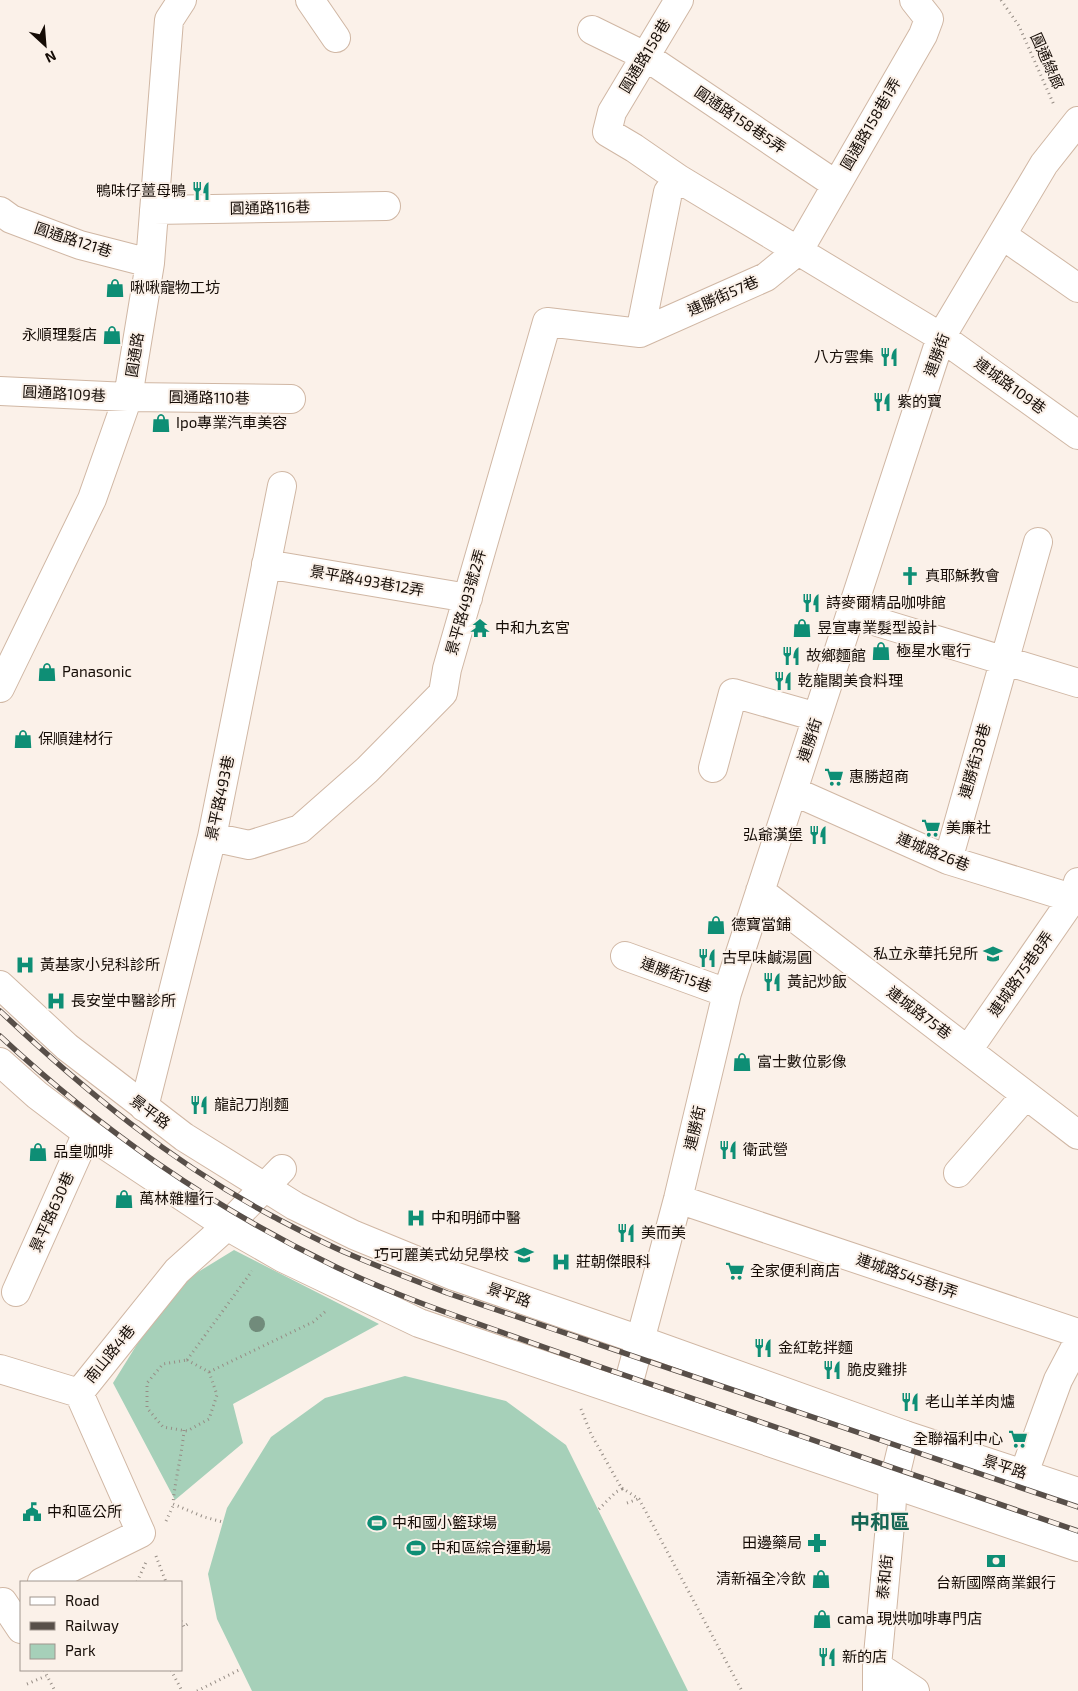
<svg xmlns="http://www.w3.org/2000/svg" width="1078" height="1691" viewBox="0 0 1078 1691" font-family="'Exo 2','Noto Sans TC',sans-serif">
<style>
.green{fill:#a6d0b9}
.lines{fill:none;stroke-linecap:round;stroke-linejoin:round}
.minor-casing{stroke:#d0b7a4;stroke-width:30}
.major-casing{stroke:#d0b7a4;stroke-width:30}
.path{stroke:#968d85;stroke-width:3;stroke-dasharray:1 4;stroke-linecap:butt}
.minor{stroke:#fff;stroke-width:28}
.major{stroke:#fff;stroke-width:28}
.rail-casing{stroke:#584f49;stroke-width:5.5}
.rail{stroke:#fbf1e9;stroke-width:4;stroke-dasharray:11;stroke-linecap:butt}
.tree{fill:#718b7b}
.labels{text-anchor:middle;stroke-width:4;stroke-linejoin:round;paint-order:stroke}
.street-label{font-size:15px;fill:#150c06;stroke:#fbf1e9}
.poi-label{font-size:15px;fill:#150c06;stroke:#fbf1e9;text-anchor:start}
.district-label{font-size:20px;font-weight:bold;fill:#166654;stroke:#fbf1e9}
</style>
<rect width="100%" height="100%" fill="#fbf1e9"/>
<path class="green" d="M234,1250L379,1324L233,1404L243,1443L175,1500L113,1383L172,1288Z
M405,1376L506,1401L566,1445L688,1691H252L217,1619L208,1574L227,1508L271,1437L325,1398Z"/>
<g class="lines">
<g class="minor-casing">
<path id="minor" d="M310,0L336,38
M679,0L612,112L607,132L634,148L679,179
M592,30L645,56L835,184
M154,210L386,206
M0,211L11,219L80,245L150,263
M1002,235L1078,288
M640,333L668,192L679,179L941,337L1078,435
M0,391L128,397L291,399
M266,564L468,598
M851,614L1078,683
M0,688L92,499L128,397L150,263L169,20L182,0
M713,768L733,693L817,717
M793,791L948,860L1078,900
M212,837L249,845L300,829L367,770L443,693L447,669L547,322L640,333L766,277L799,250L923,35L929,19L914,0
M948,860L1038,542
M760,891L1078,1135
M625,956L727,993
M968,1050L1073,898L1078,882
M144,1107L212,837L282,486
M958,1173L1026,1095
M678,1199L1078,1333
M16,1292L87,1133
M0,1369L79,1393
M626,1393L678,1199L727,993L941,337L1044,164L1078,121
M1024,1473L1058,1380L1078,1342
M42,1582L141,1533L79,1393L177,1271L227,1226L282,1169
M3,1602L21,1629
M877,1666L915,1691
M877,1691V1666L891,1514L893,1485L905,1435"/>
</g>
<g class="major-casing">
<path id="major" d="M0,985L67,1047L184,1137L295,1206L354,1235L454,1276L640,1340L905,1435L1078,1492
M0,1062L37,1095L87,1133L227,1226L283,1258L419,1323L1078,1547"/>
</g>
<path class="path" d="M1001,0L1019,26L1054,105
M187,1360L209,1372L217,1395L209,1419L187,1431L163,1427L147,1408V1383L163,1364Z
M187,1360L252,1271
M209,1372L313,1322L327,1310
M581,1409L591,1434L622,1489L616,1492L598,1510
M184,1430C182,1455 175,1479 173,1504L204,1517L223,1522
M622,1488L639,1499L742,1691
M627,1503L638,1499
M166,1521L174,1504
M156,1556L166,1582
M137,1582L146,1562
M181,1621L184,1627L190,1622
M44,1670L55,1691
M171,1670L182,1691
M27,1684L46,1676
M197,1691L241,1669"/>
<use href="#minor" class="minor"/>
<use href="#major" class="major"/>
<g class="rail-casing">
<path id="rail" d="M0,1011C84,1090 172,1163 274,1217C299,1230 323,1243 349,1254C381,1268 414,1280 447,1293L1078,1507
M0,1036C102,1131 210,1206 336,1267C390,1293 447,1313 504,1333C560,1353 617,1373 674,1392C809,1439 943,1485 1078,1531"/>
</g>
<use href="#rail" class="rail"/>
</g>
<circle class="tree" cx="257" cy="1324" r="8"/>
<defs>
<g id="restaurant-bare" transform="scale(1.5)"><path d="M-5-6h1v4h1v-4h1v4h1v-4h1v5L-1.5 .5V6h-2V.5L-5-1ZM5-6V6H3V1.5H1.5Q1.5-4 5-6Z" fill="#0e8e75" stroke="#fbf1e9" stroke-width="2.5" paint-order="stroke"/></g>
<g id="shop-bare" transform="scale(1.5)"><path d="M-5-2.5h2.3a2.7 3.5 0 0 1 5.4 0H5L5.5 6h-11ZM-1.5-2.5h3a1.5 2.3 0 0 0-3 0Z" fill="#0e8e75" stroke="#fbf1e9" stroke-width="2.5" paint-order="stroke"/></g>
<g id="church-bare" transform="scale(1.5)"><path d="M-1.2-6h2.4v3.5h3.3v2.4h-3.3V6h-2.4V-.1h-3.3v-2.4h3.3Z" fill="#0e8e75" stroke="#fbf1e9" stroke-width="2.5" paint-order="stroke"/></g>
<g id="temple-bare" transform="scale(1.5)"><path d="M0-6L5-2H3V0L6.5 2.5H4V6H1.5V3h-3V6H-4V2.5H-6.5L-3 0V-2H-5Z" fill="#0e8e75" stroke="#fbf1e9" stroke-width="2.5" paint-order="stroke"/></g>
<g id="supermarket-bare" transform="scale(1.5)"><path d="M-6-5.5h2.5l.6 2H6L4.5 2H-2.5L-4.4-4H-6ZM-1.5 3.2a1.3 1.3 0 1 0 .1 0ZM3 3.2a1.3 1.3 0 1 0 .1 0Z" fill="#0e8e75" stroke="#fbf1e9" stroke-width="2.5" paint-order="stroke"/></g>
<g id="school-bare" transform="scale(1.5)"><path d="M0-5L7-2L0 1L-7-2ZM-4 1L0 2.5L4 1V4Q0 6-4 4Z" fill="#0e8e75" stroke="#fbf1e9" stroke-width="2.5" paint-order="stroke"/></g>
<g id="hospital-bare" transform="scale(1.5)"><path d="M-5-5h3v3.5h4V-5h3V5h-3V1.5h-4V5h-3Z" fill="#0e8e75" stroke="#fbf1e9" stroke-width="2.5" paint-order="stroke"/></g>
<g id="civic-bare" transform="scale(1.5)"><path d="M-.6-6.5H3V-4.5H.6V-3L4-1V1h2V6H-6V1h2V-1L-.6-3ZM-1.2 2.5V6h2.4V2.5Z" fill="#0e8e75" stroke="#fbf1e9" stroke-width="2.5" paint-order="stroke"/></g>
<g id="stadium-bare" transform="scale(1.5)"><path d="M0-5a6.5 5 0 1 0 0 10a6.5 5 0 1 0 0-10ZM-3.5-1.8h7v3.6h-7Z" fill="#0e8e75" stroke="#fbf1e9" stroke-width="2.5" paint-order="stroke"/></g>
<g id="pharmacy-bare" transform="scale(1.5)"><path d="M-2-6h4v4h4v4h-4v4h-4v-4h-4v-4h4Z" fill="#0e8e75" stroke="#fbf1e9" stroke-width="2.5" paint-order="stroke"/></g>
<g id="bank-bare" transform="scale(1.5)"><path d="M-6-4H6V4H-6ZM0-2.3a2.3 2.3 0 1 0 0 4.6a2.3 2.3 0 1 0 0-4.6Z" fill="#0e8e75" stroke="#fbf1e9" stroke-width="2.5" paint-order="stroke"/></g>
</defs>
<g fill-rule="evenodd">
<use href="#restaurant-bare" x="201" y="191"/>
<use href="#shop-bare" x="115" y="288"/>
<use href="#shop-bare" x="112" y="335"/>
<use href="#restaurant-bare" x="889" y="357"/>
<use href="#restaurant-bare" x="882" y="402"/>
<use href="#shop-bare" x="161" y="423"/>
<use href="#church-bare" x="910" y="576"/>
<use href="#restaurant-bare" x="811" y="603"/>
<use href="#temple-bare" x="480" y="628"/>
<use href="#shop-bare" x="802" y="628"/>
<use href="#shop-bare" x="881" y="651"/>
<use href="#restaurant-bare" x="791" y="656"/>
<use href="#shop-bare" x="47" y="672"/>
<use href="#restaurant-bare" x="783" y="681"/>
<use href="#shop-bare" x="23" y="739"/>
<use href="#supermarket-bare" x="834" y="777"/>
<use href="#supermarket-bare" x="931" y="828"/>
<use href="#restaurant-bare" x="818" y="835"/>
<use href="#shop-bare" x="716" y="925"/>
<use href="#school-bare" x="993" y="954"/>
<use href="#restaurant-bare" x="707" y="958"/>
<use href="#hospital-bare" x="25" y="965"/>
<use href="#restaurant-bare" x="772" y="982"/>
<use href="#hospital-bare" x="56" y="1001"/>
<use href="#shop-bare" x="742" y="1062"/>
<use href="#restaurant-bare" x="199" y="1105"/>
<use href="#restaurant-bare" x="728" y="1150"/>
<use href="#shop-bare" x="38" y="1152"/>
<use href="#shop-bare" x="124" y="1199"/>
<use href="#hospital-bare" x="416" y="1218"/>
<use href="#restaurant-bare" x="626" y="1233"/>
<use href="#school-bare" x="524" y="1255"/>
<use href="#hospital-bare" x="561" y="1262"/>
<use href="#supermarket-bare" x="735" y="1271"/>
<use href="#restaurant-bare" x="763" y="1348"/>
<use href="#restaurant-bare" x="832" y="1370"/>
<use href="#restaurant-bare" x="910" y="1402"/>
<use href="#supermarket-bare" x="1018" y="1439"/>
<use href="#civic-bare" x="32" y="1512"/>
<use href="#stadium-bare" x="377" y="1523"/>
<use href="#pharmacy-bare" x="817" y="1543"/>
<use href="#stadium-bare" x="416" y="1548"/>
<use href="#bank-bare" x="996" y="1561"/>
<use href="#shop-bare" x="821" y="1579"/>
<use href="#shop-bare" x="822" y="1619"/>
<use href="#restaurant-bare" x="827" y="1657"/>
</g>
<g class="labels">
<g class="street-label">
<text transform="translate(645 56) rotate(-59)" y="5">圓通路158巷</text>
<text transform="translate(1047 61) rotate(66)" y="5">圓通綠廊</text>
<text transform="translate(740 120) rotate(34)" y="5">圓通路158巷5弄</text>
<text transform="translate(871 124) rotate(-60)" y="5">圓通路158巷1弄</text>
<text transform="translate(270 208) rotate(-1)" y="5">圓通路116巷</text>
<text transform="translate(73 240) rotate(18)" y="5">圓通路121巷</text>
<text transform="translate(723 296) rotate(-24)" y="5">連勝街57巷</text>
<text transform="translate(135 355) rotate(-81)" y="5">圓通路</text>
<text transform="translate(937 355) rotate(-70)" y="5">連勝街</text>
<text transform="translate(1010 386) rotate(36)" y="5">連城路109巷</text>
<text transform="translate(64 394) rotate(3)" y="5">圓通路109巷</text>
<text transform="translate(209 398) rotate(1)" y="5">圓通路110巷</text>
<text transform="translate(367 581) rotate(10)" y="5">景平路493巷12弄</text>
<text transform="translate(466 602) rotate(-74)" y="5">景平路493號2弄</text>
<text transform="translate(810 740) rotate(-72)" y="5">連勝街</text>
<text transform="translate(975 761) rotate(-74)" y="5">連勝街38巷</text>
<text transform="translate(220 798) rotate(-78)" y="5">景平路493巷</text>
<text transform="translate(933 852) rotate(22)" y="5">連城路26巷</text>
<text transform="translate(1021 974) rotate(-55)" y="5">連城路75巷8弄</text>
<text transform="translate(676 975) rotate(20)" y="5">連勝街15巷</text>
<text transform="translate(919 1013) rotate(37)" y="5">連城路75巷</text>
<text transform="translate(150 1112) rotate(37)" y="5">景平路</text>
<text transform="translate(695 1128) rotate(-77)" y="5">連勝街</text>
<text transform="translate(52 1212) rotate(-66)" y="5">景平路630巷</text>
<text transform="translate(907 1276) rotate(19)" y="5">連城路545巷1弄</text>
<text transform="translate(509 1295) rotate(19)" y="5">景平路</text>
<text transform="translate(110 1354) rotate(-51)" y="5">南山路4巷</text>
<text transform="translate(1005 1467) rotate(18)" y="5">景平路</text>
<text transform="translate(885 1577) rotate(-84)" y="5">泰和街</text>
</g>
<g class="poi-label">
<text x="186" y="196" text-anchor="end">鴨味仔薑母鴨</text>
<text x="130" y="293">啾啾寵物工坊</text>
<text x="97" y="340" text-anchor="end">永順理髮店</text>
<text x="874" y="362" text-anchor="end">八方雲集</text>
<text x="897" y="407">紫的寶</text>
<text x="176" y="428">Ipo專業汽車美容</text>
<text x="925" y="581">真耶穌教會</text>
<text x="826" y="608">詩麥爾精品咖啡館</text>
<text x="495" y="633">中和九玄宮</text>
<text x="817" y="633">昱宣專業髮型設計</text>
<text x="896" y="656">極星水電行</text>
<text x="806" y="661">故鄉麵館</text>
<text x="62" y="677">Panasonic</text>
<text x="798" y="686">乾龍閣美食料理</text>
<text x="38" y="744">保順建材行</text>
<text x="849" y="782">惠勝超商</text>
<text x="946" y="833">美廉社</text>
<text x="803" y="840" text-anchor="end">弘爺漢堡</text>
<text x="731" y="930">德寶當鋪</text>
<text x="978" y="959" text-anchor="end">私立永華托兒所</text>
<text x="722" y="963">古早味鹹湯圓</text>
<text x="40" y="970">黃基家小兒科診所</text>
<text x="787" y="987">黃記炒飯</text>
<text x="71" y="1006">長安堂中醫診所</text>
<text x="757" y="1067">富士數位影像</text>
<text x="214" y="1110">龍記刀削麵</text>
<text x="743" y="1155">衛武營</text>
<text x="53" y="1157">品皇咖啡</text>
<text x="139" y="1204">萬林雜糧行</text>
<text x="431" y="1223">中和明師中醫</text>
<text x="641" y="1238">美而美</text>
<text x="509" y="1260" text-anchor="end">巧可麗美式幼兒學校</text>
<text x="576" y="1267">莊朝傑眼科</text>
<text x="750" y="1276">全家便利商店</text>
<text x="778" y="1353">金紅乾拌麵</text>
<text x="847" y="1375">脆皮雞排</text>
<text x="925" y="1407">老山羊羊肉爐</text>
<text x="1003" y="1444" text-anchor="end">全聯福利中心</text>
<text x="47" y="1517">中和區公所</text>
<text x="392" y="1528">中和國小籃球場</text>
<text x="802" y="1548" text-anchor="end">田邊藥局</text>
<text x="431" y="1553">中和區綜合運動場</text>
<text x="806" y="1584" text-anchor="end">清新福全冷飲</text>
<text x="996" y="1588" text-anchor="middle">台新國際商業銀行</text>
<text x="837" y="1624">cama 現烘咖啡專門店</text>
<text x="842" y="1662">新的店</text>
</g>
<g class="district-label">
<text x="880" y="1529">中和區</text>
</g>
</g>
<rect x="20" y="1581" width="162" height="90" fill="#fbf1e9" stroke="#9f958e"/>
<rect x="30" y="1597" width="25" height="8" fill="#ffffff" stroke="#9f958e"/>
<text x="65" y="1606" font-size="15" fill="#150c06">Road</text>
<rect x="30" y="1622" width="25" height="8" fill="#584f49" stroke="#9f958e"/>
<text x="65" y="1631" font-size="15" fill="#150c06">Railway</text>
<rect x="30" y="1644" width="25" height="15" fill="#a6d0b9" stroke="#9f958e"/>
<text x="65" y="1656" font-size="15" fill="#150c06">Park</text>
<g transform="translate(45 45) rotate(154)" stroke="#fbf1e9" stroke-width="4" paint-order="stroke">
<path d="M0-4L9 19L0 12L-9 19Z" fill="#150c06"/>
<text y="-8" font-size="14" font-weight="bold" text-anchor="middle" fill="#150c06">N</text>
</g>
</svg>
